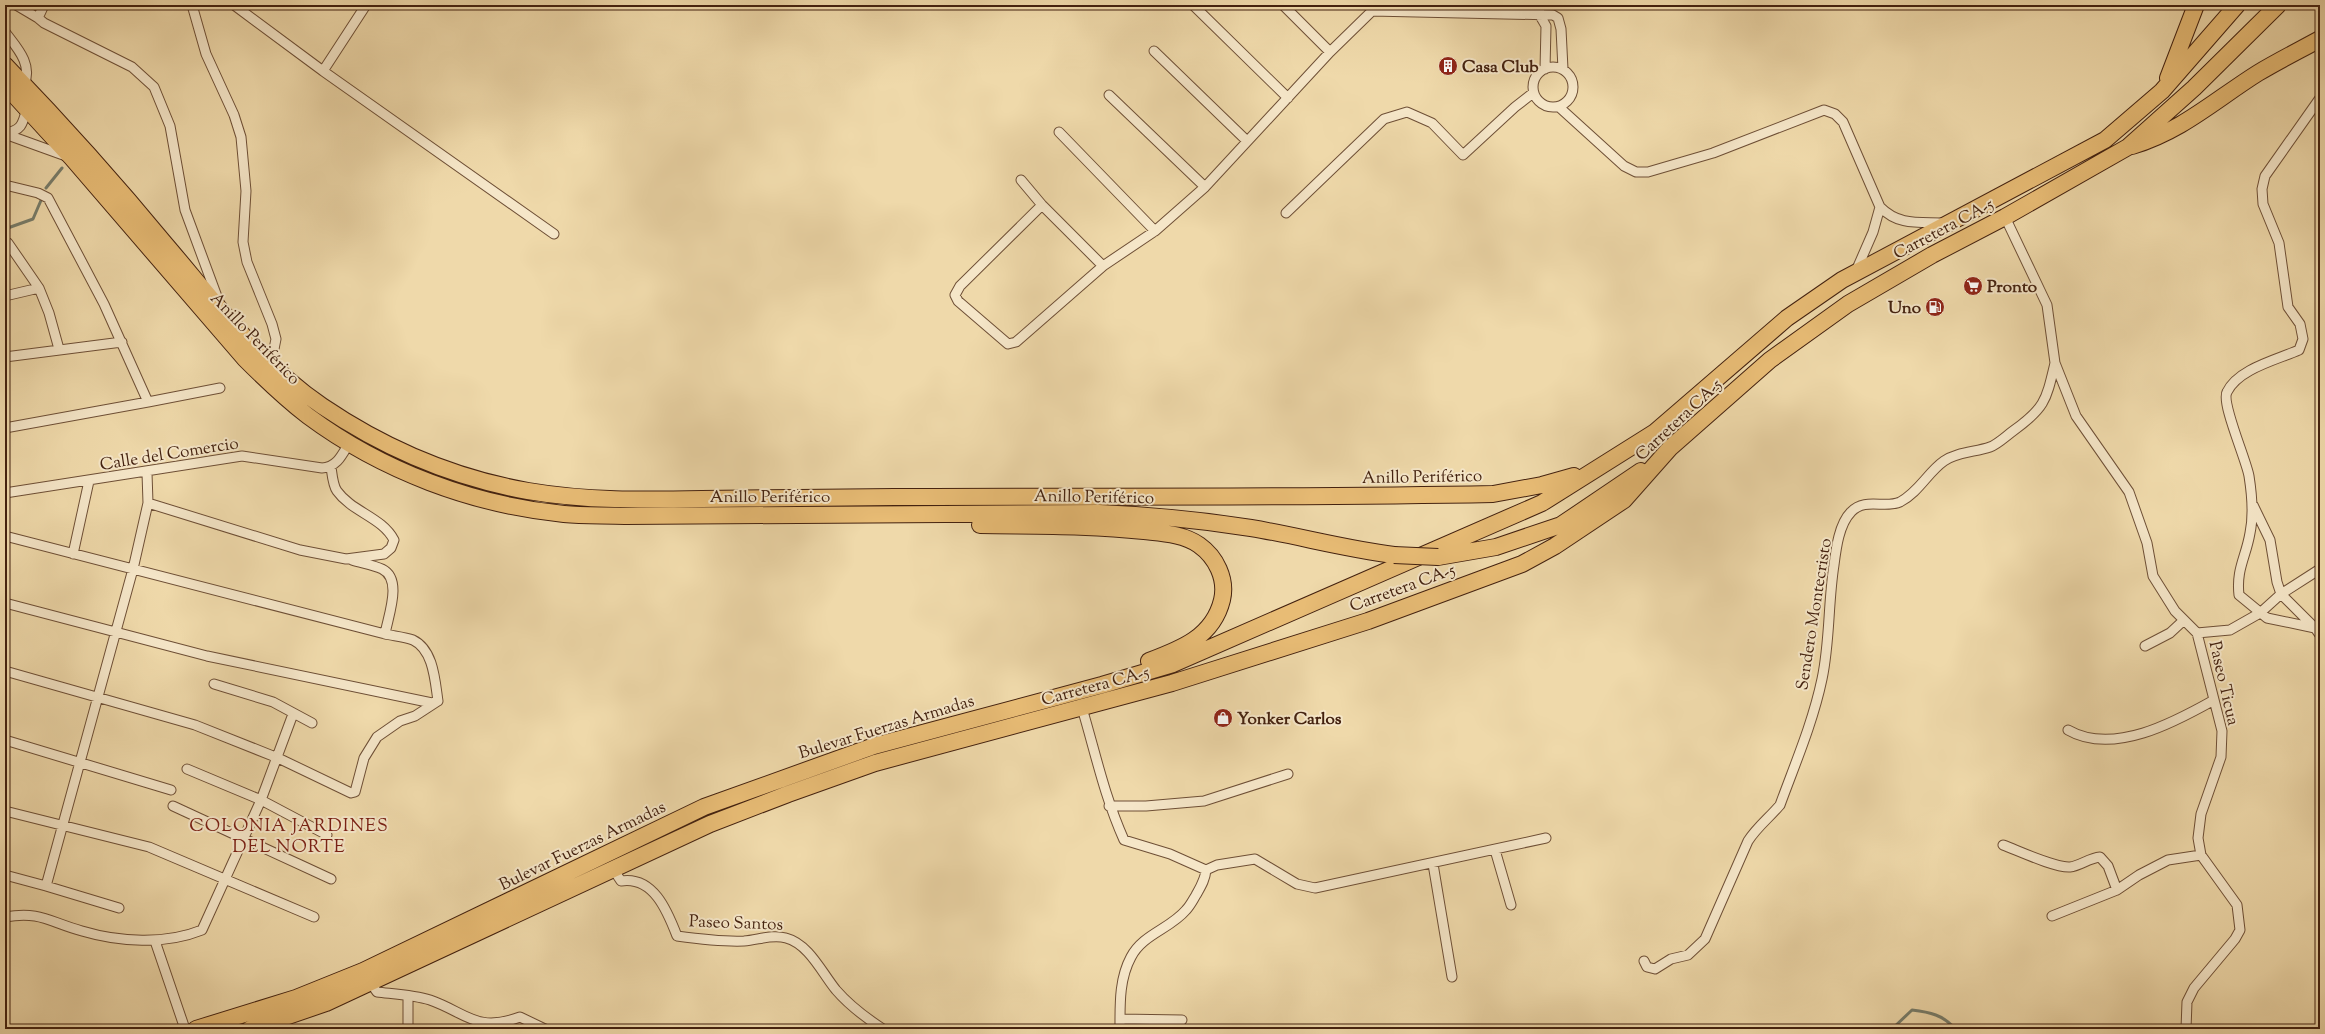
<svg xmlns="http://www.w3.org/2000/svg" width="2325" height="1034" viewBox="0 0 2325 1034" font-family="'Sorts Mill Goudy',serif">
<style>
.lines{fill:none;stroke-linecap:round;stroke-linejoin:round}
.stream{stroke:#777d6b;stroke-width:3}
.minor-casing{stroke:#6e4f36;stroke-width:11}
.trunk-casing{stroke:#43210f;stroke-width:18}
.minor{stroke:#f5e6c8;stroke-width:9}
.trunk{stroke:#e8bc75;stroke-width:16}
.trunk-bridge-casing{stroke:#43210f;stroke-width:18;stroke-linecap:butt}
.trunk-bridge{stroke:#e8bc75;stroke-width:16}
.labels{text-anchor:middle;stroke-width:4;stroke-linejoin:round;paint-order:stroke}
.poi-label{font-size:17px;font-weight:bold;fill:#43210f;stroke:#f5e6c8;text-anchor:start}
.street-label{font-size:17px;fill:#43210f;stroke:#f5e6c8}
.neighbourhood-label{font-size:18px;letter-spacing:1px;fill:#7a1f14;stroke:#f5e6c8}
</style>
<rect width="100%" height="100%" fill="#efd9aa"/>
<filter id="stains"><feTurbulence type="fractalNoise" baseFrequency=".005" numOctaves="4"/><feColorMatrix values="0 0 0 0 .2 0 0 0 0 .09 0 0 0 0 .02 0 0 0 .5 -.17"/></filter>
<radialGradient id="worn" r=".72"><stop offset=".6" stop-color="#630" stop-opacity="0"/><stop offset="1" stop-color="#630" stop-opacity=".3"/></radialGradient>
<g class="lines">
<path class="stream" d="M46,188L62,168
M5,229L33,219L42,198
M1892,1029L1912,1010C1929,1012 1944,1015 1955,1029"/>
<g class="minor-casing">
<path id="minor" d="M16,5L38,18
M44,5L38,18L44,23L132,67L154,87L170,126L185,210L219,302
M192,5L206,54L234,115L241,137L246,191L243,242L247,262L272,324L276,339L273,354L267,360
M234,5L323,71L554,234
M1193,5L1288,98
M1283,5L1330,52
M1539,5V14L1546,26L1545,69
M5,32C17,48 33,64 24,85
M1154,51L1247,141
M1533 87a20 20 0 1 1 40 0a20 20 0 1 1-40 0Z
M323,71L366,5
M1109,95L1205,187
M2320,98L2265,176L2262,189L2263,204L2279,243L2288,307L2300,324L2303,339L2299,350C2276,360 2238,369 2227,392C2221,403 2246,459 2249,476C2252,495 2254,514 2250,533C2246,557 2236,569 2239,595L2267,618L2315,628L2320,635
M1559,107L1624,166L1636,172H1648L1713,153L1824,110L1835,114L1843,122L1880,207C1899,226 1918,222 1944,223
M1059,132L1155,231
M5,133C22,131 23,123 27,108
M5,134L66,156
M1021,180L1042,205L1103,266
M5,185L38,193L48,198L104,304L148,402L220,388
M1042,205L960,286L955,295L958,301L1008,344L1016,342L1103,266L1155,231L1205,187L1330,52L1372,11L1553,15L1558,18L1561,29L1563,69
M1286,213L1384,119L1407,112L1432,123L1463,155L1515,107L1533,93
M2005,217L2047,305L2055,363L2076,416L2129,492L2147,543L2153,576L2175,611L2197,633L2222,731L2221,757L2201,814L2198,838L2201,855L2237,905L2240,930L2235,939L2194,988L2187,1002L2186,1029
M8,243L39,288L49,313L59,349
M1856,271L1873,232L1880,207
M5,296L39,288
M5,357L122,342
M5,428L148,402
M5,493L242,456L322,468C337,467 342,455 349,443
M148,503L300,550L346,559L384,554L391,548L394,540C382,517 352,512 337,491C333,486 332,474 331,467
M2253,505L2270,540L2277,582L2281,594L2315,628
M5,536L385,634
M73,554L89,481
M352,560C361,563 373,565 382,569C403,579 388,616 385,634C394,636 405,637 413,640C434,650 435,682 438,701
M5,603L207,656L432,703L438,701
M2197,633L2230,630L2260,613L2281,594L2320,569
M2145,646L2170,633L2184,620
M5,671L195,725L278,758L351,793L355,792L364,758L377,737L400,721L415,716L438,701
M214,684L273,702L312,723
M1082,708C1096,755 1104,795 1124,840L1170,854L1206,870
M2068,730C2113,756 2175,722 2214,700
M5,740L171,790
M187,769L261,800L327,835
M173,806L331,879
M1109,806H1146L1204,801L1288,774
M5,811L149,847L314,917
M2003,845C2019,851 2055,868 2070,867C2080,866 2089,858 2100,857L2108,866L2117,890
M1495,850L1511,905
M1433,864L1452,977
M613,869L621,881C653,876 667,910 677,936C699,939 721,942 744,941C758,940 772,934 786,938C809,944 822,973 836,990C849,1005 866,1018 883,1029
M1206,870L1217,865L1255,859L1297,884L1315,888L1546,838
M5,875L46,886
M119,908L46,886L133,569L148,503L147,473
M2052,916L2117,890L2139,875L2168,860L2201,855
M5,917C41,911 49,922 82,931C119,942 165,945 202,930L261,800L293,714
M155,941L185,1029
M1644,961L1647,967L1655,969L1671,959L1688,955L1705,939L1748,841C1757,827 1769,818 1780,805C1795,764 1813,722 1822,679C1830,642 1828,603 1834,565C1836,549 1839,524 1851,512C1865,497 1885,509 1900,502C1919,492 1928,472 1944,461C1957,452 1976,452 1990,447C1998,444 2006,436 2013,431C2045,408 2046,401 2055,363
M370,982L377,992C394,994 414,995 430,1000C467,1013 476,1033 520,1017L545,1029
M408,996V1029
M1120,1019L1182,1020
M1120,1029C1120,1005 1119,979 1131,957C1143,934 1170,929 1186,910C1190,906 1193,900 1196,895C1201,886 1205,880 1206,870"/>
</g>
<g class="trunk-casing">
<path id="trunk" d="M5,65C61,123 115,183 166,245C214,301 260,364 322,406C384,448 454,478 528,491C586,501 644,500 702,499C766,498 830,498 894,497C1093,496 1293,498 1493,494L1542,485L1574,476
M2168,78L2196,5
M5,85L71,157L245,359C265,379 286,399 308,416C382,471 473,505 564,514C584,516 605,515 625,516L1099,513C1150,515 1200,520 1251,528C1299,536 1346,549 1394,555
M2132,146C2182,131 2215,100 2258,73C2278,61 2300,50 2320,39
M980,525C1035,526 1089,525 1144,531C1161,533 1184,534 1199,545C1216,557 1227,579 1222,600C1213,637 1181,649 1149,661
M1438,557L1496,547L1561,525L1641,471
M196,1029L296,998L363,971L704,807L874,746L1102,685L1173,664L1542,503L1655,432L1787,318L1842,280L2105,140L2162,91L2237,5
M250,1029L326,1003L710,824L788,794L875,763L1172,683L1368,621L1522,564L1555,546L1624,500L1670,448L1770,360L1848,304L1932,255L2005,217L2128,147L2194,88L2278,5"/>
</g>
<use href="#minor" class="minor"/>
<use href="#trunk" class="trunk"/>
<g class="trunk-bridge-casing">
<path id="trunk-bridge" d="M1394,555L1438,557"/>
</g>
<use href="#trunk-bridge" class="trunk-bridge"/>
</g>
<defs>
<g id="building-disc" transform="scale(1)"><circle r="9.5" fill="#8f2418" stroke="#f5e6c8"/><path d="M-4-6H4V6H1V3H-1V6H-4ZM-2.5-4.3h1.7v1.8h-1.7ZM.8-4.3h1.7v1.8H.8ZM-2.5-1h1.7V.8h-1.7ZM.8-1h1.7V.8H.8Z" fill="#fff"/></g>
<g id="supermarket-disc" transform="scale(1)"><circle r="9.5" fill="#8f2418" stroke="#f5e6c8"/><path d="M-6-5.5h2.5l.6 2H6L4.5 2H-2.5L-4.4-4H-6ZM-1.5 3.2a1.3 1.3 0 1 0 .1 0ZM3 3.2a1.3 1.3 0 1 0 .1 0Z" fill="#fff"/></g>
<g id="fuel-disc" transform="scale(1)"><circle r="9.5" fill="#8f2418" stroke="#f5e6c8"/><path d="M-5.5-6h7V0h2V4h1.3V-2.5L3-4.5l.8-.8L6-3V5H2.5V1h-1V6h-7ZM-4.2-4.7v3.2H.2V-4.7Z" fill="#fff"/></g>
<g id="shop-disc" transform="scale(1)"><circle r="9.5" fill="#8f2418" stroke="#f5e6c8"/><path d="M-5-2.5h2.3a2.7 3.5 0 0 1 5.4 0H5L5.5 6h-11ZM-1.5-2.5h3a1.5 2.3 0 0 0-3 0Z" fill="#fff"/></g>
</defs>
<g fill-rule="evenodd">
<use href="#building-disc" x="1448" y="66"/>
<use href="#supermarket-disc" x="1973" y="286"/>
<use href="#fuel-disc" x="1935" y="307"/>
<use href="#shop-disc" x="1223" y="718"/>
</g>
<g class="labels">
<g class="poi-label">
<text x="1462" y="72">Casa Club</text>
<text x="1987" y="292">Pronto</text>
<text x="1921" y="313" text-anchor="end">Uno</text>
<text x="1237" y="724">Yonker Carlos</text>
</g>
<g class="street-label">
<text transform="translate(1943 228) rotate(-28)" y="6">Carretera CA-5</text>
<text transform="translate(256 338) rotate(46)" y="6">Anillo Periférico</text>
<text transform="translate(1678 419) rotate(-43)" y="6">Carretera CA-5</text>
<text transform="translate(169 453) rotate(-9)" y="6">Calle del Comercio</text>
<text transform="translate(1422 476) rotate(-1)" y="6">Anillo Periférico</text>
<text x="770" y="502">Anillo Periférico</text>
<text transform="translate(1094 496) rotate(1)" y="6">Anillo Periférico</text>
<text transform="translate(1402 587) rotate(-20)" y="6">Carretera CA-5</text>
<text transform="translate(1813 614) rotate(-81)" y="6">Sendero Montecristo</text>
<text transform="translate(2225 683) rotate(77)" y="6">Paseo Ticua</text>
<text transform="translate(1095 685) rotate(-15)" y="6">Carretera CA-5</text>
<text transform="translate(886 726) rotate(-17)" y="6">Bulevar Fuerzas Armadas</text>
<text transform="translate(582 845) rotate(-26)" y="6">Bulevar Fuerzas Armadas</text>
<text transform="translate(736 922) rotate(2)" y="6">Paseo Santos</text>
</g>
<g class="neighbourhood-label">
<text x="289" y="831">COLONIA JARDINES<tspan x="289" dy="21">DEL NORTE</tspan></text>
</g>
</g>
<rect width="2325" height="1034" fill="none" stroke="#efd9aa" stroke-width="20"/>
<rect x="6" y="6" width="2313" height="1022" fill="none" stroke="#43210f" stroke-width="2"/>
<rect x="10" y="10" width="2305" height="1014" fill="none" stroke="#43210f"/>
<rect width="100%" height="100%" filter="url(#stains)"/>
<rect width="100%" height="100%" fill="url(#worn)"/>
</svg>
